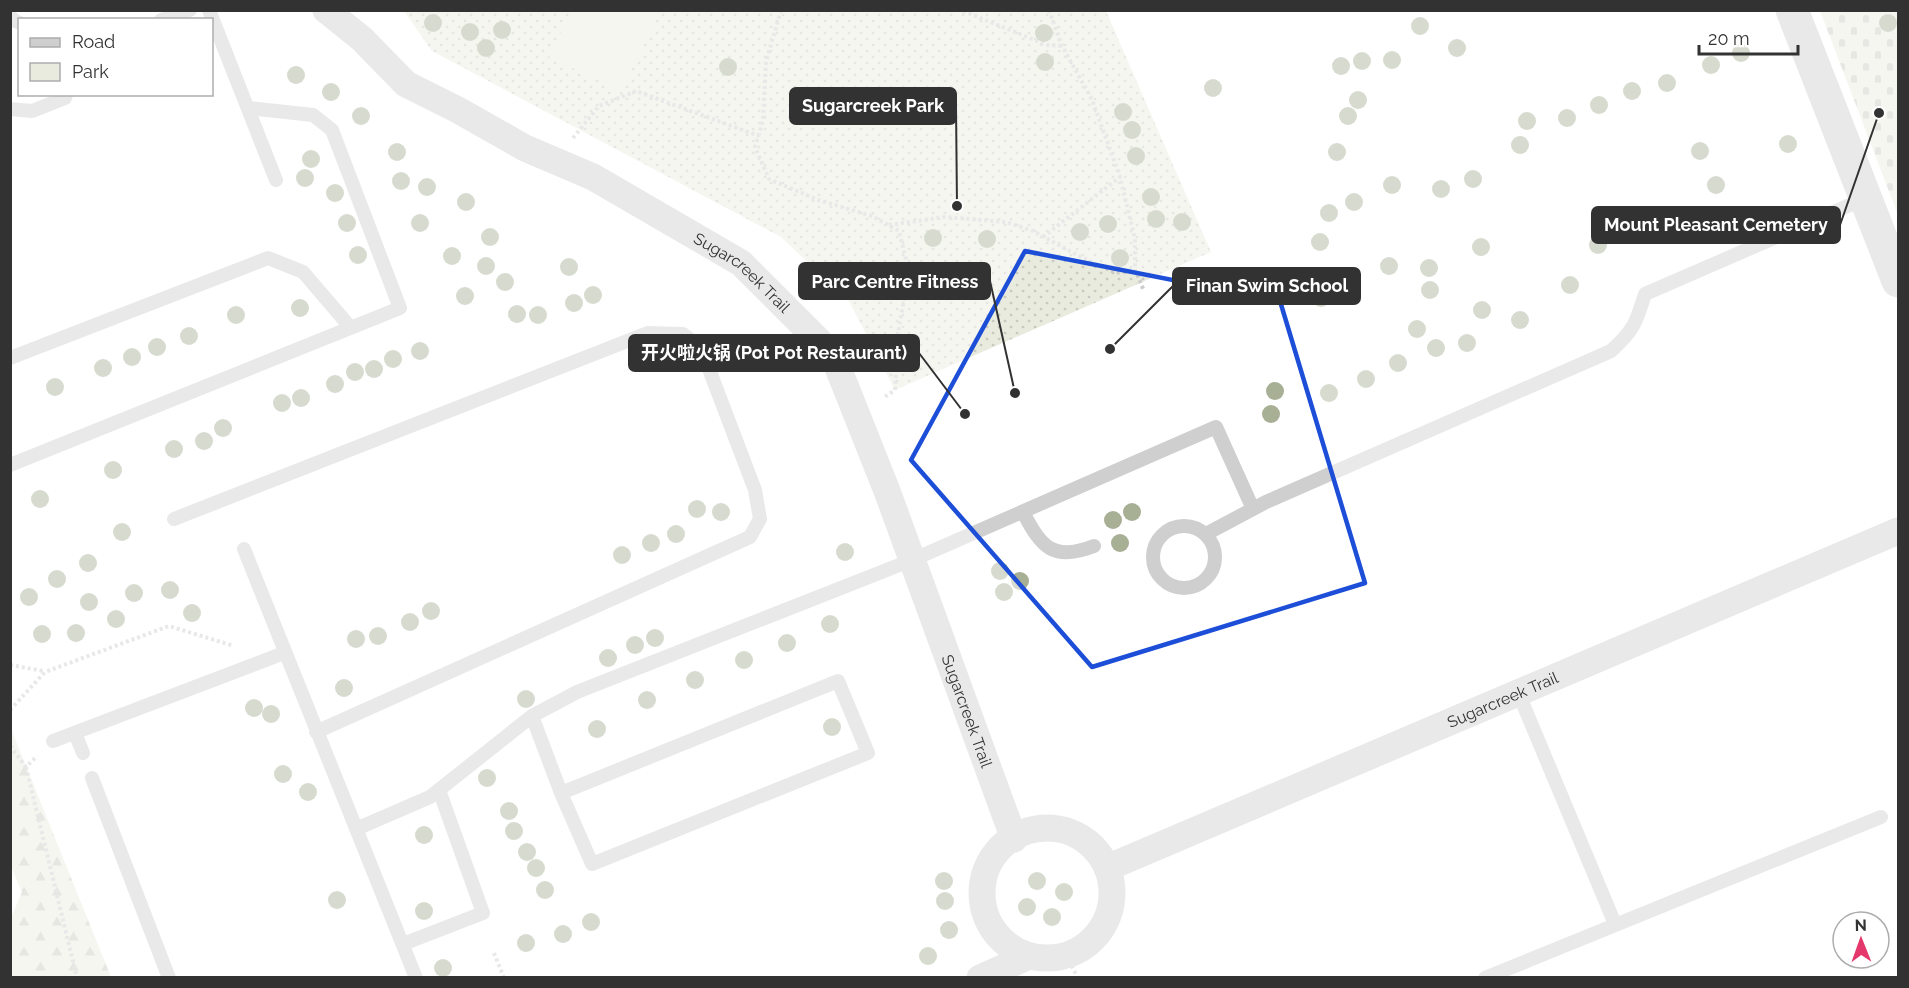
<svg xmlns="http://www.w3.org/2000/svg" width="1909" height="988" viewBox="0 0 1909 988" font-family="Raleway,'Noto Sans SC',sans-serif">
<style>
.green{fill:url(#green-dots)}
.forest{fill:url(#forest-firs)}
.cemetery{fill:url(#cemetery-stones)}
.pitch{fill:#e8ebdd}
.lines{fill:none;stroke-linecap:round;stroke-linejoin:round}
.path{stroke:#ccc;stroke-width:4;stroke-dasharray:3 3;stroke-linecap:butt}
.service{stroke:#cfcfcf;stroke-width:14}
.minor{stroke:#cfcfcf;stroke-width:27}
.tertiary{stroke:#cfcfcf;stroke-width:33}
.tree{fill:#a7af95}
.marked{fill:none;stroke:#1d4ed8;stroke-width:4.5;stroke-linejoin:round}
.labels{text-anchor:middle;stroke-width:6;stroke-linejoin:round;paint-order:stroke}
.street-label{font-size:16px;fill:#323232;stroke:#fff}
.leader{fill:none;stroke:#323232;stroke-width:2}
.callout-dot{fill:#323232;stroke:#fff;stroke-width:2}
.callout{fill:#323232;stroke:#323232;stroke-width:2}
.callout-label{font-size:18px;text-anchor:middle;font-weight:bold;fill:#fff}
</style>
<defs>
<pattern id="green-dots" width="8" height="8" patternUnits="userSpaceOnUse" patternTransform="scale(1.5)"><rect width="8" height="8" fill="#e8ebdd"/><path d="M2 2h.1M6 6h.1" fill="none" stroke="#c7cabe" stroke-width="1.8" stroke-linecap="round"/></pattern>
<pattern id="forest-firs" width="22" height="20" patternUnits="userSpaceOnUse" patternTransform="scale(1.5)"><rect width="22" height="20" fill="#e8ebdd"/><path d="M5 1l3.5 6h-7zM16 11l3.5 6h-7z" fill="#c7cabe"/></pattern>
<pattern id="cemetery-stones" width="16" height="16" patternUnits="userSpaceOnUse" patternTransform="scale(1.5)"><rect width="16" height="16" fill="#e8ebdd"/><path d="M2 7V4a2 2 0 0 1 4 0v3zM10 15v-3a2 2 0 0 1 4 0v3z" fill="#c7cabe"/></pattern>
</defs>
<rect width="100%" height="100%" fill="#fff"/>
<path class="green" d="M404,11H1106L1211,252L895,390L849,301L781,237L432,51Z"/>
<path class="forest" d="M11,729L111,977H11V918L22,892L11,867Z"/>
<path class="cemetery" d="M1820,11H1898V215Z"/>
<path class="pitch" d="M571,11H661L621,91L549,57Z"/>
<g class="lines">
<path class="path" d="M781,10L766,62L763,120L755,147L769,179L818,200L872,216L899,231L909,272L899,327L895,390L883,398
M1049,10L1062,46L1092,100L1120,177L1135,239V269L1144,291
M963,11L1047,45L1062,46
M573,138L599,106L636,91L759,136
M889,225L945,217L1006,222L1033,231L1079,256L1116,273L1135,269
M1043,237L1120,177
M10,665L44,671
M10,710L45,672L169,626L234,646
M10,746L26,767L37,756
M26,767L77,978
M494,953L504,978
M1066,955L1078,978"/>
<path class="service" d="M209,10L276,180
M10,16L15,21L20,23
M161,20L190,10
M10,109L32,111L65,98L66,94
M10,358L268,258L303,272L351,328
M10,465L400,308L332,130L313,115L248,108
M1023,512C1041,547 1053,562 1094,546
M174,519L640,336L648,333L683,334L701,348L755,490L760,519L750,537L316,732
M1153 557a31 31 0 1 1 62 0a31 31 0 1 1-62 0Z
M1206,534L1266,502L1611,351C1634,330 1636,323 1645,294L1866,198
M244,549L416,978
M1518,692L1615,924
M532,716L561,793L592,864L868,753L838,681L561,793
M75,733L83,753
M53,741L284,653
M92,778L169,978
M356,829L430,797L532,716L577,692L912,560L1216,427L1253,509
M403,944L483,913L439,790
M1485,978L1881,817"/>
<g class="minor">
<path id="s1" d="M326,10L362,39L406,84L458,110L525,148L593,177L741,263L833,355L887,491L1014,839"/>
<circle cx="1047" cy="893" r="65"/>
<path id="s2" d="M1107,868L1898,531"/>
<path d="M980,978L1029,956"/>
</g>
<path class="tertiary" d="M1792,10L1898,281"/>
</g>
<g class="tree">
<circle cx="433" cy="23" r="9"/>
<circle cx="1888" cy="23" r="9"/>
<circle cx="1420" cy="26" r="9"/>
<circle cx="502" cy="30" r="9"/>
<circle cx="470" cy="32" r="9"/>
<circle cx="1044" cy="33" r="9"/>
<circle cx="486" cy="48" r="9"/>
<circle cx="1457" cy="48" r="9"/>
<circle cx="1741" cy="53" r="9"/>
<circle cx="1392" cy="60" r="9"/>
<circle cx="1362" cy="61" r="9"/>
<circle cx="1045" cy="62" r="9"/>
<circle cx="1711" cy="65" r="9"/>
<circle cx="1341" cy="66" r="9"/>
<circle cx="728" cy="67" r="9"/>
<circle cx="296" cy="75" r="9"/>
<circle cx="1667" cy="83" r="9"/>
<circle cx="1213" cy="88" r="9"/>
<circle cx="1632" cy="91" r="9"/>
<circle cx="331" cy="92" r="9"/>
<circle cx="1358" cy="100" r="9"/>
<circle cx="1599" cy="105" r="9"/>
<circle cx="1123" cy="112" r="9"/>
<circle cx="361" cy="116" r="9"/>
<circle cx="1348" cy="116" r="9"/>
<circle cx="1567" cy="118" r="9"/>
<circle cx="1527" cy="121" r="9"/>
<circle cx="1132" cy="130" r="9"/>
<circle cx="1788" cy="144" r="9"/>
<circle cx="1520" cy="145" r="9"/>
<circle cx="1700" cy="151" r="9"/>
<circle cx="397" cy="152" r="9"/>
<circle cx="1337" cy="152" r="9"/>
<circle cx="1136" cy="156" r="9"/>
<circle cx="311" cy="159" r="9"/>
<circle cx="305" cy="178" r="9"/>
<circle cx="1473" cy="179" r="9"/>
<circle cx="401" cy="181" r="9"/>
<circle cx="1392" cy="185" r="9"/>
<circle cx="1716" cy="185" r="9"/>
<circle cx="427" cy="187" r="9"/>
<circle cx="1441" cy="189" r="9"/>
<circle cx="335" cy="193" r="9"/>
<circle cx="1151" cy="197" r="9"/>
<circle cx="466" cy="202" r="9"/>
<circle cx="1354" cy="202" r="9"/>
<circle cx="1329" cy="213" r="9"/>
<circle cx="1156" cy="219" r="9"/>
<circle cx="1182" cy="222" r="9"/>
<circle cx="347" cy="223" r="9"/>
<circle cx="420" cy="223" r="9"/>
<circle cx="1108" cy="224" r="9"/>
<circle cx="1080" cy="232" r="9"/>
<circle cx="490" cy="237" r="9"/>
<circle cx="933" cy="238" r="9"/>
<circle cx="987" cy="239" r="9"/>
<circle cx="1320" cy="242" r="9"/>
<circle cx="1598" cy="245" r="9"/>
<circle cx="1481" cy="247" r="9"/>
<circle cx="358" cy="255" r="9"/>
<circle cx="452" cy="256" r="9"/>
<circle cx="1120" cy="258" r="9"/>
<circle cx="486" cy="266" r="9"/>
<circle cx="1389" cy="266" r="9"/>
<circle cx="569" cy="267" r="9"/>
<circle cx="1429" cy="268" r="9"/>
<circle cx="505" cy="282" r="9"/>
<circle cx="1570" cy="285" r="9"/>
<circle cx="1430" cy="290" r="9"/>
<circle cx="593" cy="295" r="9"/>
<circle cx="465" cy="296" r="9"/>
<circle cx="1321" cy="298" r="9"/>
<circle cx="574" cy="303" r="9"/>
<circle cx="300" cy="308" r="9"/>
<circle cx="1482" cy="310" r="9"/>
<circle cx="517" cy="314" r="9"/>
<circle cx="236" cy="315" r="9"/>
<circle cx="538" cy="315" r="9"/>
<circle cx="1520" cy="320" r="9"/>
<circle cx="1417" cy="329" r="9"/>
<circle cx="189" cy="336" r="9"/>
<circle cx="1467" cy="343" r="9"/>
<circle cx="157" cy="347" r="9"/>
<circle cx="1436" cy="348" r="9"/>
<circle cx="420" cy="351" r="9"/>
<circle cx="132" cy="357" r="9"/>
<circle cx="393" cy="359" r="9"/>
<circle cx="1398" cy="363" r="9"/>
<circle cx="103" cy="368" r="9"/>
<circle cx="374" cy="369" r="9"/>
<circle cx="355" cy="372" r="9"/>
<circle cx="1366" cy="379" r="9"/>
<circle cx="335" cy="384" r="9"/>
<circle cx="55" cy="387" r="9"/>
<circle cx="1275" cy="391" r="9"/>
<circle cx="1329" cy="393" r="9"/>
<circle cx="301" cy="398" r="9"/>
<circle cx="282" cy="403" r="9"/>
<circle cx="1271" cy="414" r="9"/>
<circle cx="223" cy="428" r="9"/>
<circle cx="204" cy="441" r="9"/>
<circle cx="174" cy="449" r="9"/>
<circle cx="113" cy="470" r="9"/>
<circle cx="40" cy="499" r="9"/>
<circle cx="697" cy="509" r="9"/>
<circle cx="721" cy="512" r="9"/>
<circle cx="1132" cy="512" r="9"/>
<circle cx="1113" cy="520" r="9"/>
<circle cx="122" cy="532" r="9"/>
<circle cx="676" cy="534" r="9"/>
<circle cx="651" cy="543" r="9"/>
<circle cx="1120" cy="543" r="9"/>
<circle cx="845" cy="552" r="9"/>
<circle cx="622" cy="555" r="9"/>
<circle cx="88" cy="563" r="9"/>
<circle cx="1000" cy="571" r="9"/>
<circle cx="57" cy="579" r="9"/>
<circle cx="1020" cy="581" r="9"/>
<circle cx="170" cy="590" r="9"/>
<circle cx="1004" cy="592" r="9"/>
<circle cx="134" cy="593" r="9"/>
<circle cx="29" cy="597" r="9"/>
<circle cx="89" cy="602" r="9"/>
<circle cx="431" cy="611" r="9"/>
<circle cx="192" cy="613" r="9"/>
<circle cx="116" cy="619" r="9"/>
<circle cx="410" cy="622" r="9"/>
<circle cx="830" cy="624" r="9"/>
<circle cx="76" cy="633" r="9"/>
<circle cx="42" cy="634" r="9"/>
<circle cx="378" cy="636" r="9"/>
<circle cx="655" cy="638" r="9"/>
<circle cx="356" cy="639" r="9"/>
<circle cx="787" cy="643" r="9"/>
<circle cx="635" cy="645" r="9"/>
<circle cx="608" cy="658" r="9"/>
<circle cx="744" cy="660" r="9"/>
<circle cx="695" cy="680" r="9"/>
<circle cx="344" cy="688" r="9"/>
<circle cx="526" cy="699" r="9"/>
<circle cx="647" cy="700" r="9"/>
<circle cx="254" cy="708" r="9"/>
<circle cx="271" cy="714" r="9"/>
<circle cx="832" cy="727" r="9"/>
<circle cx="597" cy="729" r="9"/>
<circle cx="283" cy="774" r="9"/>
<circle cx="487" cy="778" r="9"/>
<circle cx="308" cy="792" r="9"/>
<circle cx="509" cy="811" r="9"/>
<circle cx="514" cy="831" r="9"/>
<circle cx="424" cy="835" r="9"/>
<circle cx="527" cy="852" r="9"/>
<circle cx="536" cy="868" r="9"/>
<circle cx="944" cy="881" r="9"/>
<circle cx="1037" cy="881" r="9"/>
<circle cx="545" cy="890" r="9"/>
<circle cx="1064" cy="892" r="9"/>
<circle cx="337" cy="900" r="9"/>
<circle cx="945" cy="901" r="9"/>
<circle cx="1027" cy="907" r="9"/>
<circle cx="424" cy="911" r="9"/>
<circle cx="1052" cy="917" r="9"/>
<circle cx="591" cy="922" r="9"/>
<circle cx="949" cy="930" r="9"/>
<circle cx="563" cy="934" r="9"/>
<circle cx="526" cy="943" r="9"/>
<circle cx="928" cy="956" r="9"/>
<circle cx="443" cy="968" r="9"/>
</g>
<path d="M0 0H1909V988H0ZM1025,251L1280,301L1365,583L1092,667L911,460Z" fill="#fff" fill-opacity=".55" fill-rule="evenodd"/>
<path class="marked" d="M1025,251L1280,301L1365,583L1092,667L911,460Z"/>
<g class="labels">
<g class="street-label">
<text dy="6" stroke="none"><textPath href="#s1" startOffset="496">Sugarcreek Trail</textPath></text>
<text dy="6" stroke="none"><textPath href="#s2" startOffset="430">Sugarcreek Trail</textPath></text>
<text dy="6" stroke="none"><textPath href="#s1" startOffset="1000">Sugarcreek Trail</textPath></text>
</g>
</g>
<path class="leader" d="M957 206L956 106M1879 113L1840 225M1015 393L990 281M1110 349L1173 286M965 414L919 353"/>
<g class="callout-dot">
<circle cx="957" cy="206" r="6"/>
<circle cx="1879" cy="113" r="6"/>
<circle cx="1015" cy="393" r="6"/>
<circle cx="1110" cy="349" r="6"/>
<circle cx="965" cy="414" r="6"/>
</g>
<g class="callout">
<rect x="790" y="88" width="166" height="36" rx="6"/>
<rect x="1592" y="207" width="248" height="36" rx="6"/>
<rect x="799" y="263" width="191" height="36" rx="6"/>
<rect x="1173" y="268" width="187" height="36" rx="6"/>
<rect x="629" y="335" width="290" height="36" rx="6"/>
</g>
<g class="callout-label">
<text x="873" y="112">Sugarcreek Park</text>
<text x="1716" y="231">Mount Pleasant Cemetery</text>
<text x="895" y="288">Parc Centre Fitness</text>
<text x="1267" y="292">Finan Swim School</text>
<text x="774" y="359">开火啦火锅 (Pot Pot Restaurant)</text>
</g>
<rect width="1909" height="988" fill="none" stroke="#323232" stroke-width="24"/>
<rect x="18" y="18" width="195" height="78" fill="#ffffff" stroke="#adadad" stroke-width="1.5"/>
<rect x="30" y="38" width="30" height="9" fill="#cfcfcf" stroke="#adadad" stroke-width="1.5"/>
<text x="72" y="48" font-size="18" fill="#323232">Road</text>
<rect x="30" y="63" width="30" height="18" fill="#e8ebdd" stroke="#adadad" stroke-width="1.5"/>
<text x="72" y="78" font-size="18" fill="#323232">Park</text>
<g transform="translate(1861 940) rotate(359)"><circle r="28" fill="#ffffff" stroke="#adadad" stroke-width="1.5"/>
<path d="M0-4.5L10 22L0 15L-10 22Z" fill="#e4386c"/>
<text y="-9" font-size="16" font-weight="bold" text-anchor="middle" fill="#323232">N</text>
</g>
<path d="M1699 45v9h99v-9" fill="none" stroke="#323232" stroke-width="3"/>
<text x="1708" y="45" font-size="18" fill="#323232" stroke="#ffffff" stroke-width="4.5" paint-order="stroke">20 m</text>
</svg>
